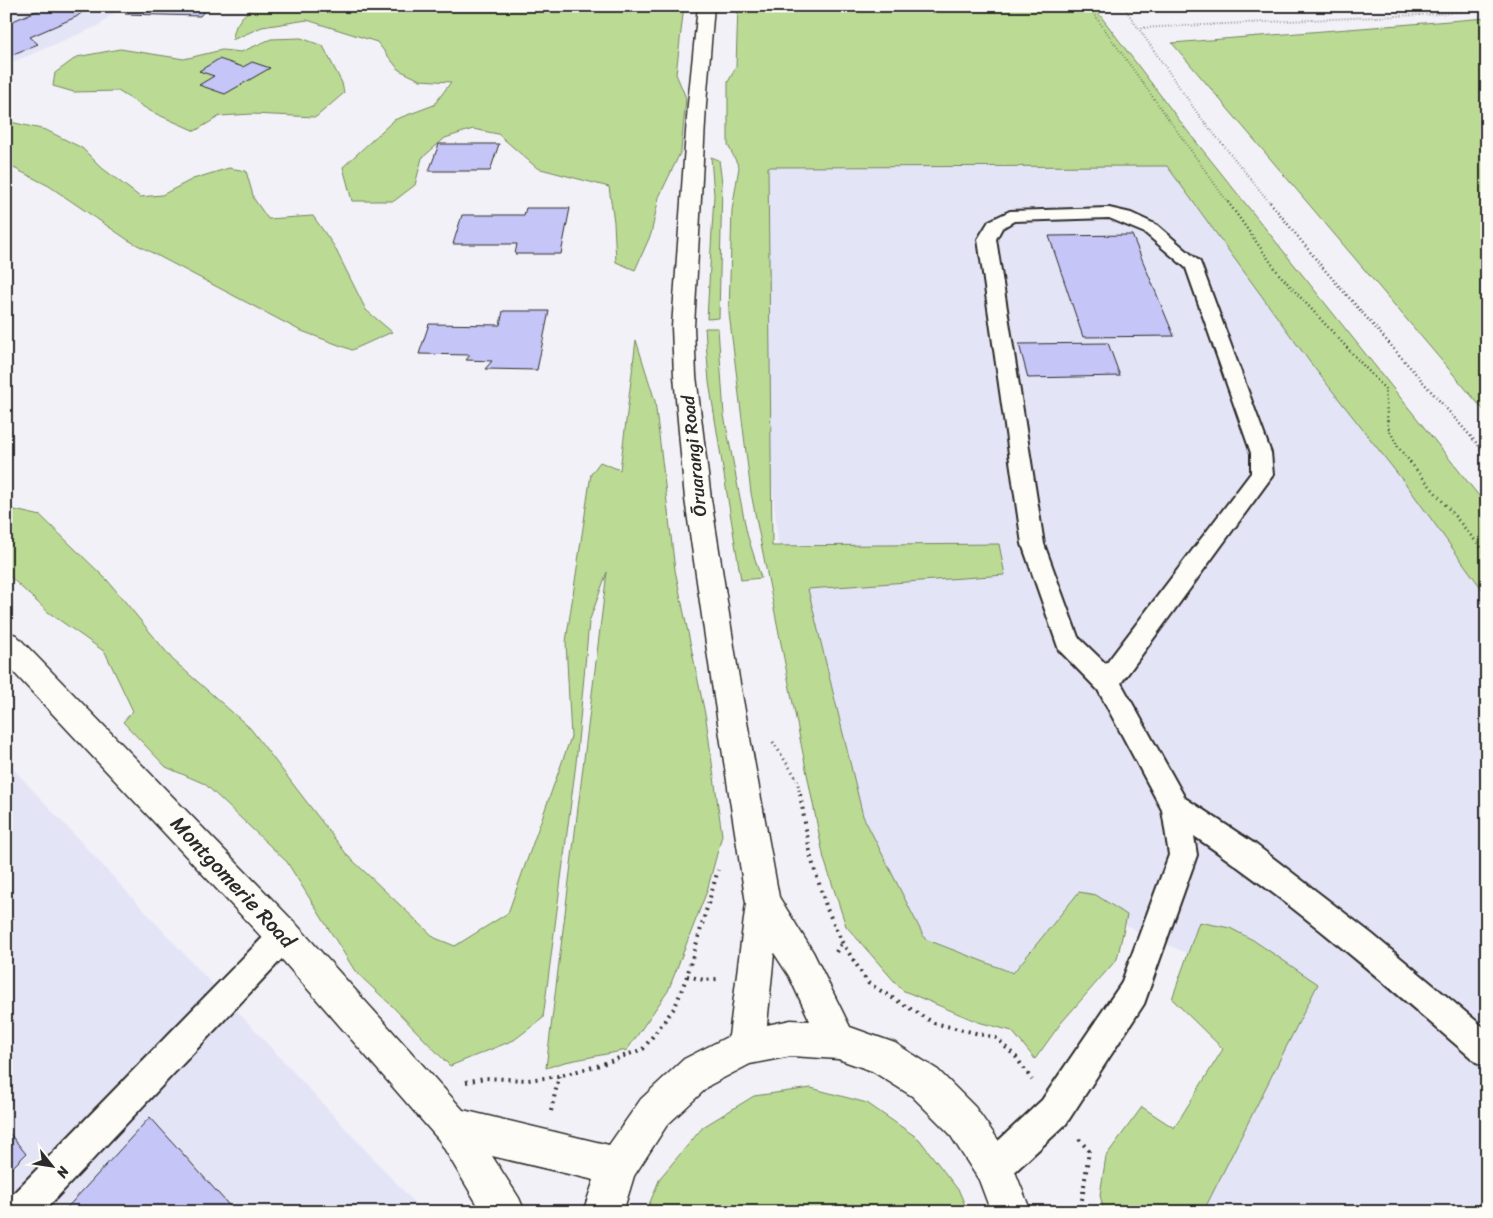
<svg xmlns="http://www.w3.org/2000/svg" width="1493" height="1218" viewBox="0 0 1493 1218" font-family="Sriracha,sans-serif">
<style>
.built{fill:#e4e4f7}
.green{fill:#bbdb94;stroke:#738360}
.building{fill:#c5c5f7;stroke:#2b2b2b}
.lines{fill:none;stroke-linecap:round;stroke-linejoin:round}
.service-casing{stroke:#2b2b2b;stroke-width:4}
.tertiary-casing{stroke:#2b2b2b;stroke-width:3}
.path-far3{stroke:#2b2b2b;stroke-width:2;stroke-dasharray:0.5 2.5;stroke-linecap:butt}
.path-far2{stroke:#2b2b2b;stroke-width:2.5;stroke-dasharray:1 3;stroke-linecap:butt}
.path-far1{stroke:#2b2b2b;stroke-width:3;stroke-dasharray:1 4;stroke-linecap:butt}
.path{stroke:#2b2b2b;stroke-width:4;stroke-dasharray:2 5;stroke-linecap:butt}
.service{fill:#fdfcf7;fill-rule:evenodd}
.tertiary{fill:#fdfcf7;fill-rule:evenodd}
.labels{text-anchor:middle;stroke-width:4.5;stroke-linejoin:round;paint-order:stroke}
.street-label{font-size:18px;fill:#2b2b2b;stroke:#fdfcf7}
.near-street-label{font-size:21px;fill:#2b2b2b;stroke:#fdfcf7}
</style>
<rect width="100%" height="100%" fill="#f2f1f7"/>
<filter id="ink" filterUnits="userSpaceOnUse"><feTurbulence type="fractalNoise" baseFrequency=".02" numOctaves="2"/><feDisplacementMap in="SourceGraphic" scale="10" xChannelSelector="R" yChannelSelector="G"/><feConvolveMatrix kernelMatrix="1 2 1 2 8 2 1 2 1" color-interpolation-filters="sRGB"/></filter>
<g filter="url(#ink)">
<path class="built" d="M6,6H122L98,26L6,65Z
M975,166H1167L1312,365L1408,487L1487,596V1212H1176L1276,994L1090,909L1032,1007L910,959L853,832L808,589L778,543L739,167Z
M6,761L423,1212H6Z"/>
<path class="green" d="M255,6H684L676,74L686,98L681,151L659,197L651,234L635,270L616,262L614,222L609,187L537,168L498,134L473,129L445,138L422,158L415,185L394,201H352L343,167L394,120L434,105L451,82L420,80L399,70L377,42L307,20L262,27L232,40L236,26L242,17Z
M738,6H1093L1189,133L1487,506V596L1408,487L1312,365L1167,166L768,167L772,546L999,544L1005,575L808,589L863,816L925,939L1013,973L1079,892L1096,895L1127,915L1117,959L1061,1023L1035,1059L1012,1031L978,1022L902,990L846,926L824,859L751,493L729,313L732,210L739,167L728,145V82L736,67Z
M1487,18V414L1172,43Z
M301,38L323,46L342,83L344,93L316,117L252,114L220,116L195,131L152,112L118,91L74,92L53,86L55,73L77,57L120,49L184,59L222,50L241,52L271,39Z
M6,121L46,130L82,148L102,168L140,197L162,195L193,179L229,168L246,171L254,199L268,219L313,216L334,246L366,310L392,332L352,350L299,330L128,240L49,186L6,164Z
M711,157L719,160L722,183L719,318L707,319L714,195Z
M705,328H718L724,415L747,534L761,578L741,580L709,382Z
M636,340L655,401L675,570L706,719L722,835L707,891L668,991L627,1050L565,1062L546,1068L607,572L589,622L576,763L543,1018L514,1040L450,1066L391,1005L355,971L287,862L205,784L166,767L123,722L133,711L105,652L48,612L6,573V508L41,516L108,581L173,660L250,728L348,856L435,938L455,946L508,913L571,737L566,642L591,474L600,462L620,470Z
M1199,922L1230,928L1253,940L1318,984L1203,1212H1104L1100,1195L1106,1156L1142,1107L1174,1128L1223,1049L1172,999Z
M811,1088L867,1103L919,1139L959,1191L968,1212H646L660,1178L703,1127L754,1096Z"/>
<path class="building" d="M48,6H71L84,11L76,17L30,37L38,44L6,57V24Z
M133,6H209L200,16L125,14Z
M219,59L243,67L252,62L270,68L225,94L199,85L214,76L199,71Z
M439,144H499L490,171H429Z
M526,208H570L561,254H515L517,244H453L462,215H524Z
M1132,235L1174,336L1083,337L1049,236Z
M503,311H549L537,370L485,369L492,361L466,360L470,355L419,354L429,324L500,325Z
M1108,343L1120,376L1028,378L1019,344Z
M150,1117L235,1212H63Z
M6,1129L26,1154L6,1174Z"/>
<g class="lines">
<g class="service-casing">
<path id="service" d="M6,6H15L6,12Z
M1109,208L1131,213L1157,225L1200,262L1271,453L1273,475L1121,683L1185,798L1255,844L1372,934L1487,1030V1067L1476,1062C1385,983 1294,904 1194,836L1197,855L1144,1004L1066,1124L1006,1180L994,1185L982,1180L977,1168L982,1156L1042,1100L1121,984L1169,855L1162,810L1098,690L1059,650L1022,544L978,239L989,221L1010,211ZM1109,218L1145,233L1186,268L1251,453V473L1106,664L1078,637L1044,544L996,239L1002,228L1014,221Z
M284,921L294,926L299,936L294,946L43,1212H6L7,1200L274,926Z"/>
</g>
<g class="tertiary-casing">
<path id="tertiary" d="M698,6H714L706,104L694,327L696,376L711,499L739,678L779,897L813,952L850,1027L895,1043L938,1070L975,1107L1008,1154L1031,1212H991L979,1180L949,1133L912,1096L872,1071L838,1059L791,1056L750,1064L710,1085L667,1125L634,1176L623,1212H583L594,1180L492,1156L519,1198L525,1212H482L439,1140L272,948L6,664V632L16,635L296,924L463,1110L609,1145L641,1099L684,1059L729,1036L746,903L711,678L685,499L674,376L672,327L688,104ZM774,953L789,976L810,1021L791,1020L767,1025Z"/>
</g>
<path class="path-far3" d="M1088,6L1229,204
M1123,6L1198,114L1271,204
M1138,28L1439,14L1487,9"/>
<path class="path-far2" d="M1228,202L1279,274L1385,389L1388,427L1398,447L1411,463
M1270,202L1323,268L1487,455"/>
<path class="path-far1" d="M1410,462L1487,555
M773,742L797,779L800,795"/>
<path class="path" d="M800,794L811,858L827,909L842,942L868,983L934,1023L996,1038L1016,1057L1032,1080
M836,952L842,942
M687,976L704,980L717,979
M466,1082L484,1078L528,1080L559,1076L600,1065L643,1049L675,1007L687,976L718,870
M551,1111L559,1076
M1079,1139L1089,1151L1081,1207L1082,1212"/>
<use href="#service" class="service"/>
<use href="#tertiary" class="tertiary"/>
</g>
</g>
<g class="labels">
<g class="street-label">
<text transform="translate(694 456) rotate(-96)" y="6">Ōruarangi Road</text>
</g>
<g class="near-street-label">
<text transform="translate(233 882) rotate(47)" y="7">Montgomerie Road</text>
</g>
</g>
<rect width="1493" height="1218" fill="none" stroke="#fdfcf7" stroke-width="25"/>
<rect x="12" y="12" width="1468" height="1193" fill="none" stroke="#2b2b2b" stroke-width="2" filter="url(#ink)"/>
<g transform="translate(52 1166) rotate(120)" stroke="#fdfcf7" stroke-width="4" paint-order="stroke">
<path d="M0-4L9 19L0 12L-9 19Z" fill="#2b2b2b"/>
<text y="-8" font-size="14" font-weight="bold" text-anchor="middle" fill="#2b2b2b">N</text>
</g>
</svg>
